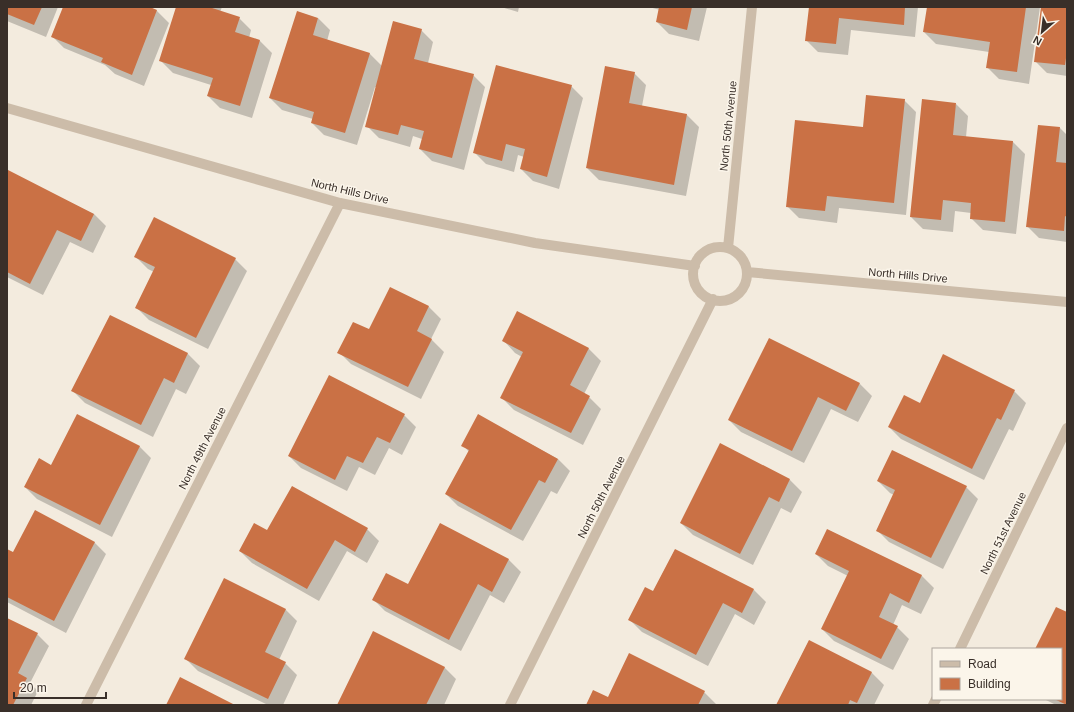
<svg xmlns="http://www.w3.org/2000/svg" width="1074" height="712" viewBox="0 0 1074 712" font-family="Arial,sans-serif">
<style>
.shadow{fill:#0003}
.building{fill:#ca7145}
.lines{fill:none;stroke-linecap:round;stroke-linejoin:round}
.minor{stroke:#ccbca9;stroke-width:10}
.labels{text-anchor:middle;stroke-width:3;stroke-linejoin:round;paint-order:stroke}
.street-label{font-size:11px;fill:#392f29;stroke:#fbf5ea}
</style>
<rect width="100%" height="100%" fill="#f3ebde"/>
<path class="shadow" d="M7,7H58L46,37L7,21Z
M64,7H148L157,11L169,23L144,86L115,74L105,65L64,48L52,36Z
M177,7H222L220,12L239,18L251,30L249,38L260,41L272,53L252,118L220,108L208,96L211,85L173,73L161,61Z
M501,7H519L518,12Z
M649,7H707L699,41L669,34L657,22L660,10Z
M810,7H918L915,37L851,30L848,55L818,52L806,40Z
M928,7H1040L1029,84L999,79L987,67L989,52L936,44L924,32Z
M1042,7H1067V76L1047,73L1035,61Z
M318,18L330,30L327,41L370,54L382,66L421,30L433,42L428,63L473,75L485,87L464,170L432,161L420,149L422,139L413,136L410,147L379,138L367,126L377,87H375L357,145L324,135L312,123L313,119L282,110L270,98Z
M634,73L646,85L642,106L687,115L699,127L686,196L599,180L587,168Z
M571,86L583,98L559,189L533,181L521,169L524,157L518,155L514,172L486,164L474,152Z
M904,100L916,112L906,215L839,208L837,223L799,218L787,206L864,128Z
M956,104L968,116L966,137L1013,142L1025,154L1016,234L983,230L971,218V213L955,211L953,232L923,229L911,217Z
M1039,126L1060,128L1067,135V242L1039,238L1027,226Z
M8,172L94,214L106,226L93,253L70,242L43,295L7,277V174Z
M136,257L235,259L247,271L208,349L149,320L137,308L154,272L148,269Z
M390,288L429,307L441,319L431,339L444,352L421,399L351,364L339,352L369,331Z
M518,312L589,349L601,361L584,394L589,397L601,409L583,445L514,410L502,398L522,357L515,353L504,341Z
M110,316L188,354L200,366L186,394L176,389L153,437L85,403L73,391Z
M330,377L404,415L416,427L402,455L389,448L375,475L359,467L347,491L301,468L289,456Z
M860,384L872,396L858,422L831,409L804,463L741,432L729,420Z
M1014,391L1026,403L1013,431L1009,429L984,480L901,439L889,427L920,404Z
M479,416L558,459L570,471L557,494L551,491L523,541L458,506L446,494L469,452L463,445Z
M720,445L790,480L802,492L791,513L781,508L753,565L693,535L681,523Z
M139,446L151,458L112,537L37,499L25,487L52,466Z
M878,481L966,487L978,499L943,569L889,542L877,530L894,495L890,493Z
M440,524L509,560L521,572L504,603L490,595L461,651L385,611L373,599L408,586Z
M367,529L379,541L367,563L347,551L319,601L252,563L240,551L267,531Z
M828,530L922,576L934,588L921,614L902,605L893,625L897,627L909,639L893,670L834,641L822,629L848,576L828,566L816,554Z
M94,542L106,554L66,633L7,602V550L14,553Z
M675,550L754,590L766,602L754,625L735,614L708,666L642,632L630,620L653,592Z
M285,609L297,621L279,660L285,663L297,675L283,705H268L198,671L186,659Z
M1067,614V705H1056L1044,699H1061V649H1036Z
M7,619L37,634L49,646L30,683L38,691L31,705H7Z
M809,641L872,673L884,685L874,705H777Z
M444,667L456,679L444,705H338Z
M704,692L716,704V705H587L608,699Z"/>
<path class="building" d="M7,7H42L34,25L7,14Z
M63,7H150L157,10L132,75L101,62L103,58L51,37Z
M176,7H209L240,17L235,32L260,40L240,106L207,96L213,78L159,61Z
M659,7H692L687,30L656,22Z
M809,7H905L904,25L839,18L836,44L805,41Z
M927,7H1026L1017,72L986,68L990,42L923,32Z
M1041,7H1067V51L1065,65L1034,62Z
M297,11L318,18L313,35L370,53L345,133L311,123L314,112L269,98Z
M393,21L422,29L414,59L474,74L452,158L419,149L424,131L401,125L398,135L365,127Z
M496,65L572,85L547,177L520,169L525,149L506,144L502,161L473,153Z
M605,66L635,72L629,103L687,114L674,185L586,168Z
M866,95L905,99L894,203L827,196L825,211L786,207L795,120L863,127Z
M922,99L956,103L953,135L1013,141L1005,222L970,219L971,203L943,200L941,220L910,217Z
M1038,125L1060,127L1056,162L1067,163V217L1065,216L1064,231L1026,227Z
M8,170L94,214L81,241L57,230L30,284L7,272Z
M154,217L236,258L196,338L135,308L155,267L134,257Z
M390,287L429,306L417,331L432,339L408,387L337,353L353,322L369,329Z
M517,311L589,348L570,385L590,396L571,433L500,398L523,352L502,341Z
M110,315L188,353L174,383L164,378L141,425L71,391Z
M769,338L860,383L846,411L818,397L792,451L728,420Z
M943,354L1015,390L1001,420L997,418L972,469L888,427L904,395L920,403Z
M329,375L405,414L390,443L377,437L363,463L347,456L335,480L288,456Z
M77,414L140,446L100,525L24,487L39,458L51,465Z
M478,414L558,459L545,483L539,480L511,530L445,494L469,450L461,446Z
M720,443L790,479L779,502L769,497L740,554L680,523Z
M892,450L967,486L931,558L876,531L895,490L877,481Z
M292,486L368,528L355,552L335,540L307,589L239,551L254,523L267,530Z
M35,510L95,542L54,621L7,597V549L13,552Z
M440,523L509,559L492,592L478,584L449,640L372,600L386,573L408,584Z
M827,529L922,575L909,603L890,593L879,617L898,626L881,659L821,629L849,571L815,554Z
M675,549L754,589L742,613L723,603L696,655L628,620L645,587L653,591Z
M224,578L286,609L265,652L286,662L268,699L184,659Z
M1056,607L1067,612V705L1054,699H1061V649H1035Z
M7,618L38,633L18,673L27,678L13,705H7Z
M373,631L445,667L426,705H337Z
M809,640L872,672L857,703L850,700L848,705H776Z
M629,653L705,691L698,705H586L593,690L608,697Z
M180,677L235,705H166Z"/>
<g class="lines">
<path class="minor" d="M7,108L340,203L535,243L695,266
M693 274a27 27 0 1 1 54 0a27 27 0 1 1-54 0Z
M728,248L752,7
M747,272L1067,302
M960,649L1067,428
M86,705L340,203
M510,705L713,299
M933,705L936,699"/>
</g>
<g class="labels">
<g class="street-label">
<text transform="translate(728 126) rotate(-84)" y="4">North 50th Avenue</text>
<text transform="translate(350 191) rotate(13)" y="4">North Hills Drive</text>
<text transform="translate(908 275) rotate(5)" y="4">North Hills Drive</text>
<text transform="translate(202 448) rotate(-63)" y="4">North 49th Avenue</text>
<text transform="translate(601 497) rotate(-63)" y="4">North 50th Avenue</text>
<text transform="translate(1003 533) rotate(-64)" y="4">North 51st Avenue</text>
</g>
</g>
<rect width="1074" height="712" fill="none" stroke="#392f29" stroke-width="16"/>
<rect x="932" y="648" width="130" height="52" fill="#fbf5ea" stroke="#ada69d"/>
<rect x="940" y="661" width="20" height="6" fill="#ccbca9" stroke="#ada69d"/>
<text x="968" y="668" font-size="12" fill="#392f29">Road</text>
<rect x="940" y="678" width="20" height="12" fill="#ca7145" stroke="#ada69d"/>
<text x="968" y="688" font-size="12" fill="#392f29">Building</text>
<g transform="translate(1042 32) rotate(208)" stroke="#fbf5ea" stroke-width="3" paint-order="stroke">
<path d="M0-3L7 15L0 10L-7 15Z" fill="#392f29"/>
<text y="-6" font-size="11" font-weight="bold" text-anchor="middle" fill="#392f29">N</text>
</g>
<path d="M14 692v6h92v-6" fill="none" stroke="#392f29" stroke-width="2"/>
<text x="20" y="692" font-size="12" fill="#392f29" stroke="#fbf5ea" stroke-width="3" paint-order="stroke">20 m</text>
</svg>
